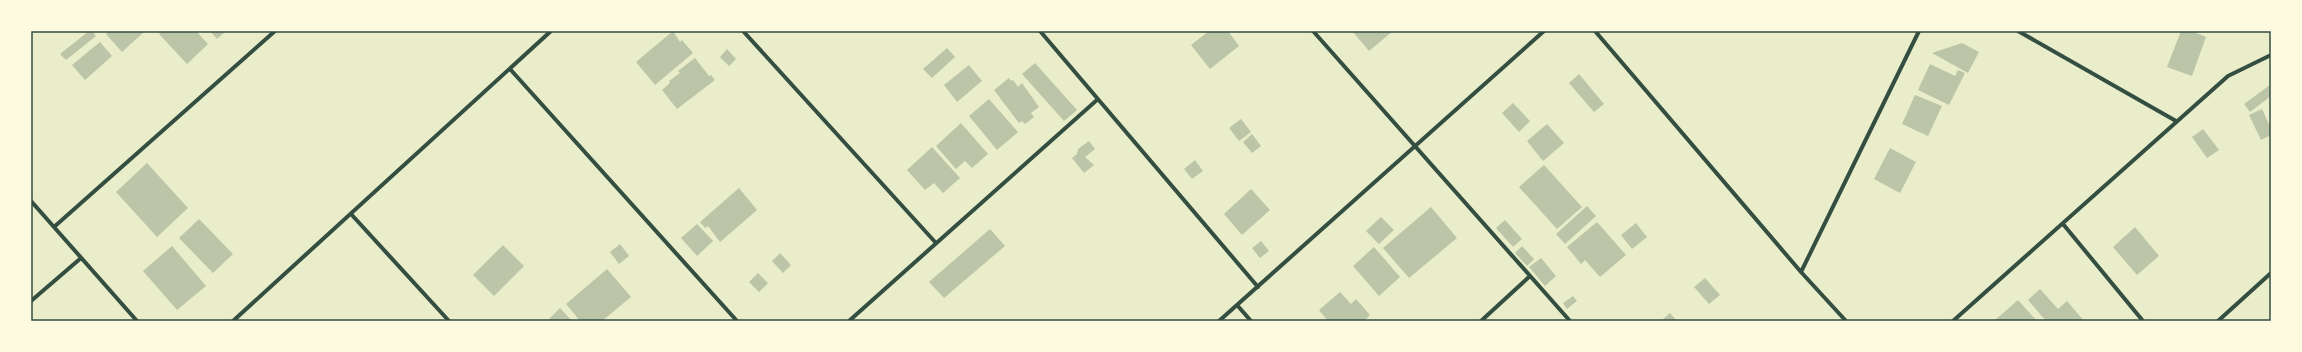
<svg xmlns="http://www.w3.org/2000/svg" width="2302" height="352" viewBox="0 0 2302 352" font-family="Cabin,sans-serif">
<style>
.building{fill:#bcc5a7}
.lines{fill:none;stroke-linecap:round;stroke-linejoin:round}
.minor{stroke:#344e41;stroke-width:4}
.neatline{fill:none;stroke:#344e41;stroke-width:1.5}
</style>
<rect width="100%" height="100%" fill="#e9edc9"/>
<path class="building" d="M89,31H92L96,36L66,60L60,54Z
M109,31H145L122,52L106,34Z
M162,31H196L208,44L187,64L159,34Z
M210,31H226L217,39Z
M673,31L680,42L682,40L693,53L655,85L636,62Z
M1209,31H1228L1239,46L1210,69L1191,45Z
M1393,31L1369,51L1353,32V31Z
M2181,31H2191L2206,37L2192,76L2167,67Z
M100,42L112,56L85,80L72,65Z
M1962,43L1979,52L1968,73L1932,53Z
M947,48L955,57L932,78L923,69Z
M727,49L736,59L729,66L720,57Z
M695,58L709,76L711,75L715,80L677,109L662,90L670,83L669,81L680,73L678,71Z
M1035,63L1077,110L1064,121L1022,74Z
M1930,64L1955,76L1958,70L1965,73L1949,105L1918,90Z
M969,65L982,81L957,102L944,85Z
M1579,74L1604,104L1594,112L1569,83Z
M1009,78L1011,81L1013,80L1018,87L1022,83L1039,107L1031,113L1034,117L1025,124L1022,121L1019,123L994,90Z
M2270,85L2271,96L2250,112L2244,104Z
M1915,95L1942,106L1928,136L1902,124Z
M989,99L1018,132L997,150L969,116Z
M1513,103L1530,121L1519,132L1502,113Z
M2262,109L2271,129V135L2261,140L2249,115Z
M1241,119L1251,132L1239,141L1229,128Z
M961,123L988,154L972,168L965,161L956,169L936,146Z
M1547,124L1564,143L1543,161L1527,141Z
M2203,129L2219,150L2207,158L2192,137Z
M1252,134L1261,146L1252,153L1243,142Z
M1089,141L1095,149L1085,157L1094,165L1084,173L1072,158L1077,154L1078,149Z
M932,147L960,178L943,193L934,183L925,190L907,170Z
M1890,148L1916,162L1900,193L1874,179Z
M1195,160L1203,171L1192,179L1184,169Z
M147,163L188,208L157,237L116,192Z
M1544,165L1582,207L1557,229L1519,187Z
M739,188L757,210L720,242L708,226L705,228L700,222Z
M1251,189L1270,210L1242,235L1224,214Z
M1587,206L1596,216L1565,244L1556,234Z
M1431,207L1457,238L1409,278L1383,248Z
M1381,217L1394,230L1379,244L1366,231Z
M199,219L233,254L213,273L179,238Z
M1505,220L1522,239L1513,247L1496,228Z
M1597,222L1626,255L1600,277L1585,260L1581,264L1567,247Z
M1636,223L1647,237L1632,249L1621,235Z
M697,224L713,241L697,256L681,238Z
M2135,227L2159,256L2137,275L2113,247Z
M990,229L1005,246L944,298L929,282Z
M1261,241L1269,251L1260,258L1252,248Z
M620,244L629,256L619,264L610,252Z
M503,245L524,266L494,296L473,275Z
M172,246L206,286L177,310L143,271Z
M1522,246L1534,259L1527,266L1515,253Z
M1374,247L1400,277L1379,296L1353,266Z
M780,253L791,265L783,273L772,261Z
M1541,258L1556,276L1545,286L1529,267Z
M607,269L631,297L602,321H580L566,304Z
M758,273L768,283L759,292L749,282Z
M1705,278L1720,295L1709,304L1694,287Z
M2040,289L2058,309L2067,301L2084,321H2046L2028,300Z
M1340,292L1351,304L1356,299L1370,315L1364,321H1328L1319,310Z
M1573,296L1577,301L1567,309L1563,303Z
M2018,300L2037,321H1994Z
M560,308L572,321H547Z
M1670,313L1677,321H1661Z"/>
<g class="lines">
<path class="minor" d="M743,31L936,243
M1040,31L1258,287
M1313,31L1570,321
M1595,31L1801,272L1846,321
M2018,31L2176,121
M510,69L737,321
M31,201L137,321
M351,214L449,321
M2063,224L2143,321
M54,227L275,31
M1801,272L1919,31
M31,301L81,258
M1237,305L1251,321
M233,321L551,31
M849,321L1098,99
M1219,321L1544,31
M1481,321L1530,276
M1953,321L2228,76L2271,55
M2218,321L2271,273"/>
</g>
<rect width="2302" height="352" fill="none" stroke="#fefae0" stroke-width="64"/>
<rect x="32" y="32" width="2238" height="288" class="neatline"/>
</svg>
